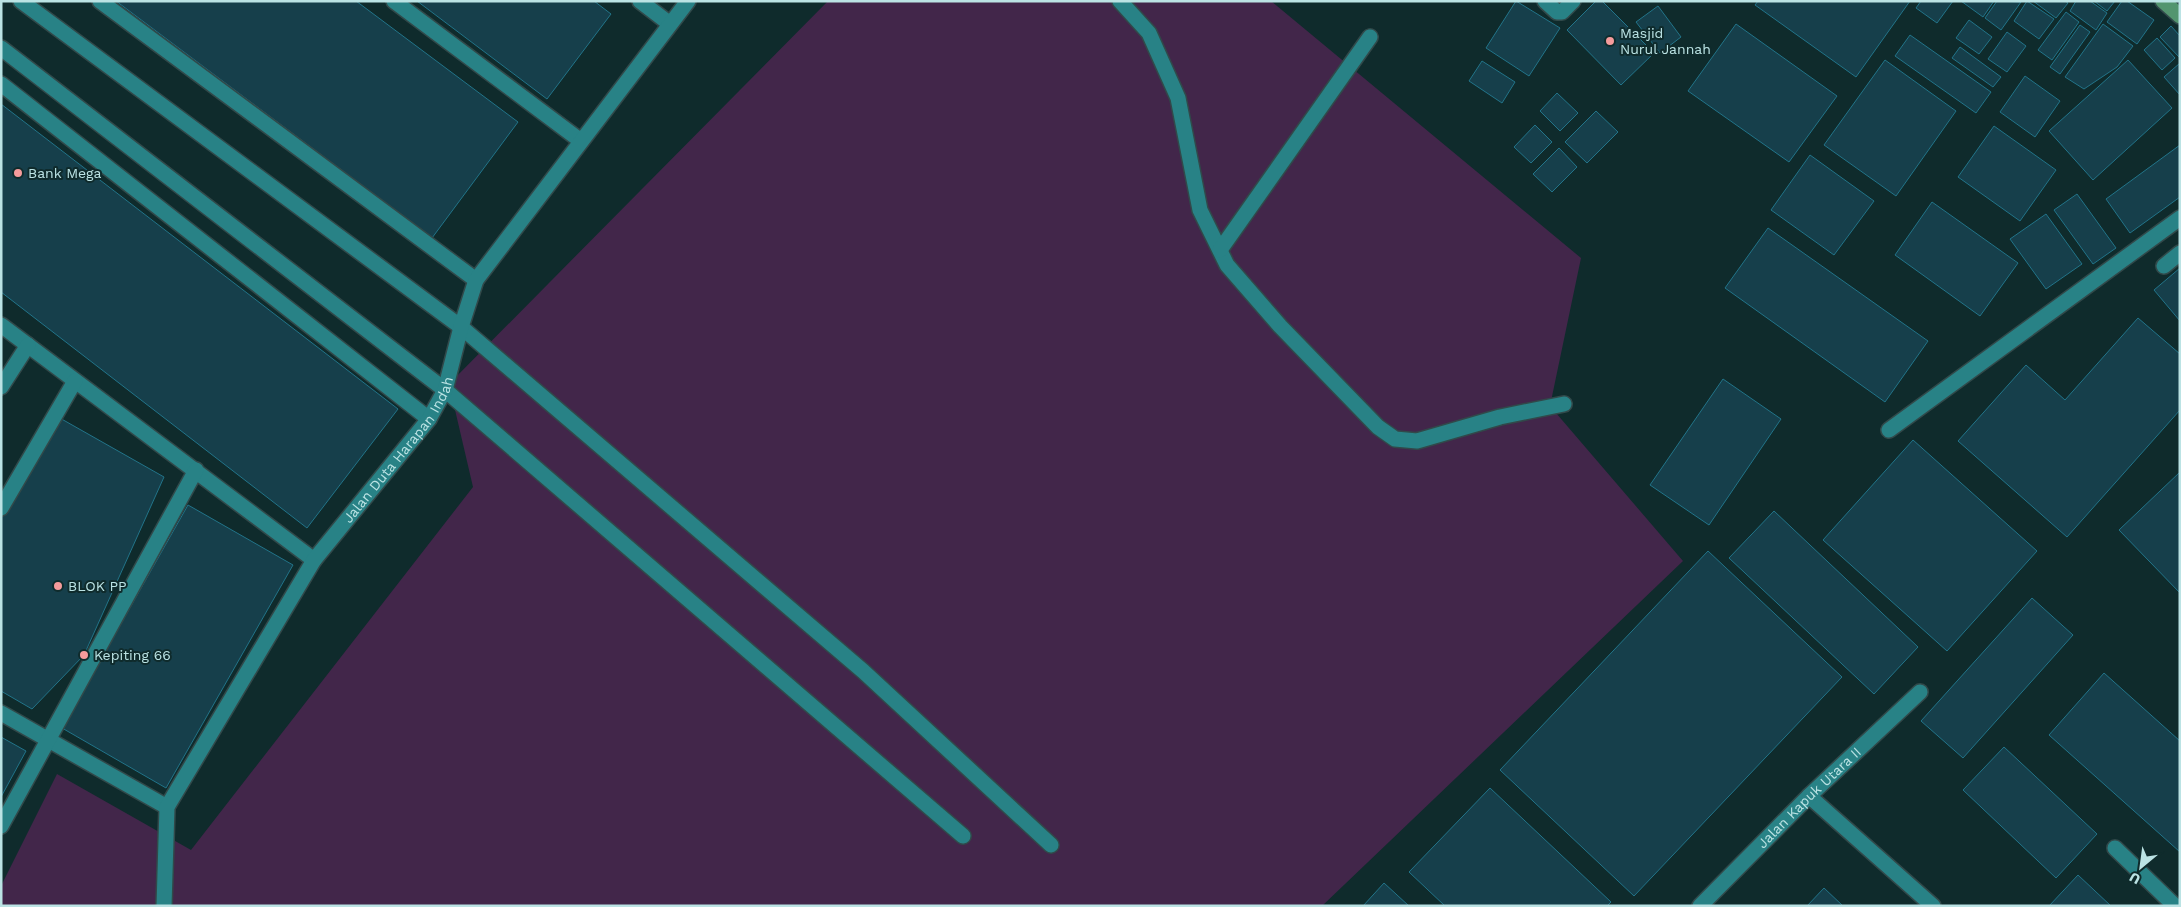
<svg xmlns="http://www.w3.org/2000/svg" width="2181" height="907" viewBox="0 0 2181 907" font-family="'Work Sans',sans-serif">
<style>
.green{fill:#42264a}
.building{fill:#163f4b;stroke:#227489}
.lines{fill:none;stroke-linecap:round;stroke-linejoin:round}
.minor-casing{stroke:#31494a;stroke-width:18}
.major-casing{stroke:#31494a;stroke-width:18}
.minor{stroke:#288286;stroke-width:15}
.major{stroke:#53956f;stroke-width:15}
.poi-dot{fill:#f59b9c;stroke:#0f2b2c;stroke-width:2}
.labels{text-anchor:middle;stroke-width:4;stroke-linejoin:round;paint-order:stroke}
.poi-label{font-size:14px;fill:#bbe3e4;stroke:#0f2b2c;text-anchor:start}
.street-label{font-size:14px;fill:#bbe3e4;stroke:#0f2b2c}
</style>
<rect width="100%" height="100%" fill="#0f2b2c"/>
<path class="green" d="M828,1H1271L1581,258L1550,406L1683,561L1322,906H1V886L57,774L191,850L473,487L449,384Z"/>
<path class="building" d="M116,1H356L518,122L432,238Z
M417,1H594L611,14L547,99Z
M1516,1L1560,28L1529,76L1486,48Z
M1596,1H1602L1654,53L1621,85L1567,30Z
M1758,1H1910L1856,77L1755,5Z
M1921,1H1953L1937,23L1916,8Z
M1961,1H1994L1983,17Z
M1997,1L2021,2L2001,30L1985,18Z
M2027,1L2054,19L2039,39L2014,21Z
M2033,1H2065L2068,3L2056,18Z
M2076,1H2090L2107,13L2096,30L2070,11Z
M2094,1H2115L2107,11Z
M2122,1H2127L2154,20L2137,44L2107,22Z
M1658,6L1681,37L1660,53L1636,22Z
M2066,12L2079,22L2052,60L2038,50Z
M1969,20L1992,37L1979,54L1956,38Z
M1736,24L1837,96L1789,162L1688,91Z
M2103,24L2133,46L2117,67L2084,89L2065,77Z
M2080,25L2090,32L2060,74L2050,67Z
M2171,26L2180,36V58L2160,37Z
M2007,32L2026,46L2007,72L1988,59Z
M1910,35L1991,92L1976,113L1895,56Z
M2157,38L2175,58L2162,70L2144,50Z
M1960,47L2001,77L1993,87L1952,58Z
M1885,60L1956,111L1896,196L1824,145Z
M2128,60L2172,108L2093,180L2049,131Z
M1482,61L1515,82L1502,103L1469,81Z
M2180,63V95L2164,77Z
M2025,76L2060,101L2035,137L2000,112Z
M1557,93L1578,113L1560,131L1540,111Z
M1,104L398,409L307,528L1,292Z
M1596,111L1618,132L1587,163L1565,142Z
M1535,125L1552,142L1531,163L1514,147Z
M1994,126L2056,170L2020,221L1958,177Z
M2180,145V197L2130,233L2106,199Z
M1559,148L1577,167L1552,192L1533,174Z
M1810,155L1874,201L1834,255L1771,210Z
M2077,194L2116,248L2093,264L2054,210Z
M1932,202L2018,263L1980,316L1895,255Z
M2046,214L2082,264L2046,289L2010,239Z
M1768,228L1928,341L1885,402L1725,288Z
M2180,268V321L2154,290Z
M2138,318L2180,354V410L2067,537L1958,441L2026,365L2065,400Z
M1723,379L1781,419L1709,525L1650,485Z
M58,417L164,477L84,655L32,709L1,691V517Z
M1913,440L2037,551L1947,651L1823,540Z
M2180,472V593L2119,530Z
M188,505L293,565L166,788L62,728Z
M1774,511L1918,647L1874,694L1729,558Z
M1708,551L1842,677L1634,896L1500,770Z
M2032,598L2073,635L1963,758L1921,721Z
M2104,673L2180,741V852L2049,735Z
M1,737L26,751L1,797Z
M2004,747L2097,834L2056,878L1963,790Z
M1490,788L1611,902L1607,906H1445L1409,872Z
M2078,875L2111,906H2049Z
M1384,883L1409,906H1363Z
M1824,888L1843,906H1807Z"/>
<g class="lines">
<g class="minor-casing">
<g id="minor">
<path d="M21,1L461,327L863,671L1051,845"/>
<path d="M100,1L476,280"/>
<path d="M394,1L581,141"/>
<path d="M640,1L670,24"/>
<path d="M1120,1L1149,33L1178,98L1200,210L1227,265L1280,326L1378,427L1395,439L1417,441L1500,417L1564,404"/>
<path d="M1545,1L1557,12H1562L1573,1"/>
<path d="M1,48L445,390L963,836"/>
<path d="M1,84L429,419"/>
<path d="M1220,250L1370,37"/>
<path d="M2164,266L2180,253"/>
<path d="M1,325L314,560"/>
<path d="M1,387L28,345"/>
<path d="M1889,430L2180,218"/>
<path d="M1,508L75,381"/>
<path d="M1,713L167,807"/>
<path d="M1809,796L1933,906"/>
<path d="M1,826L196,470"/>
<path d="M2115,848L2175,906"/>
<path id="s1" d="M164,906L167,807L314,560L429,419L445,390L461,327L476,280L688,1"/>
<path id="s2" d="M1700,906L1809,796L1920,692"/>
</g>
</g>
<g class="major-casing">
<path id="major" d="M2163,1L2180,16"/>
</g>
<use href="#minor" class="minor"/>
<use href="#major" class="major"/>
</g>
<g class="poi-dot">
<circle cx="1610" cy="41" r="5"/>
<circle cx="18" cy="173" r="5"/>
<circle cx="58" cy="586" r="5"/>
<circle cx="84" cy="655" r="5"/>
</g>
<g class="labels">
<g class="poi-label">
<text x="1620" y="38">Masjid<tspan x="1620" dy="16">Nurul Jannah</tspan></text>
<text x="28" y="178">Bank Mega</text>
<text x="68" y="591">BLOK PP</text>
<text x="94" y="660">Kepiting 66</text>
</g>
<g class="street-label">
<text dy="5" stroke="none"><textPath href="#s1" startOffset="526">Jalan Duta Harapan Indah</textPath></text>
<text dy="5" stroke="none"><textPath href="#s2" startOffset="154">Jalan Kapuk Utara II</textPath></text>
</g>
</g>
<rect width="2181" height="907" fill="none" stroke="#bbe3e4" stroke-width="5"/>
<g transform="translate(2141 867) rotate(209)" stroke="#0f2b2c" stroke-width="4" paint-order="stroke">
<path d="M0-4L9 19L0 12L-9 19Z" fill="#bbe3e4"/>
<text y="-8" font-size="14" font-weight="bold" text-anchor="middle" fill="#bbe3e4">U</text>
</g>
</svg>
